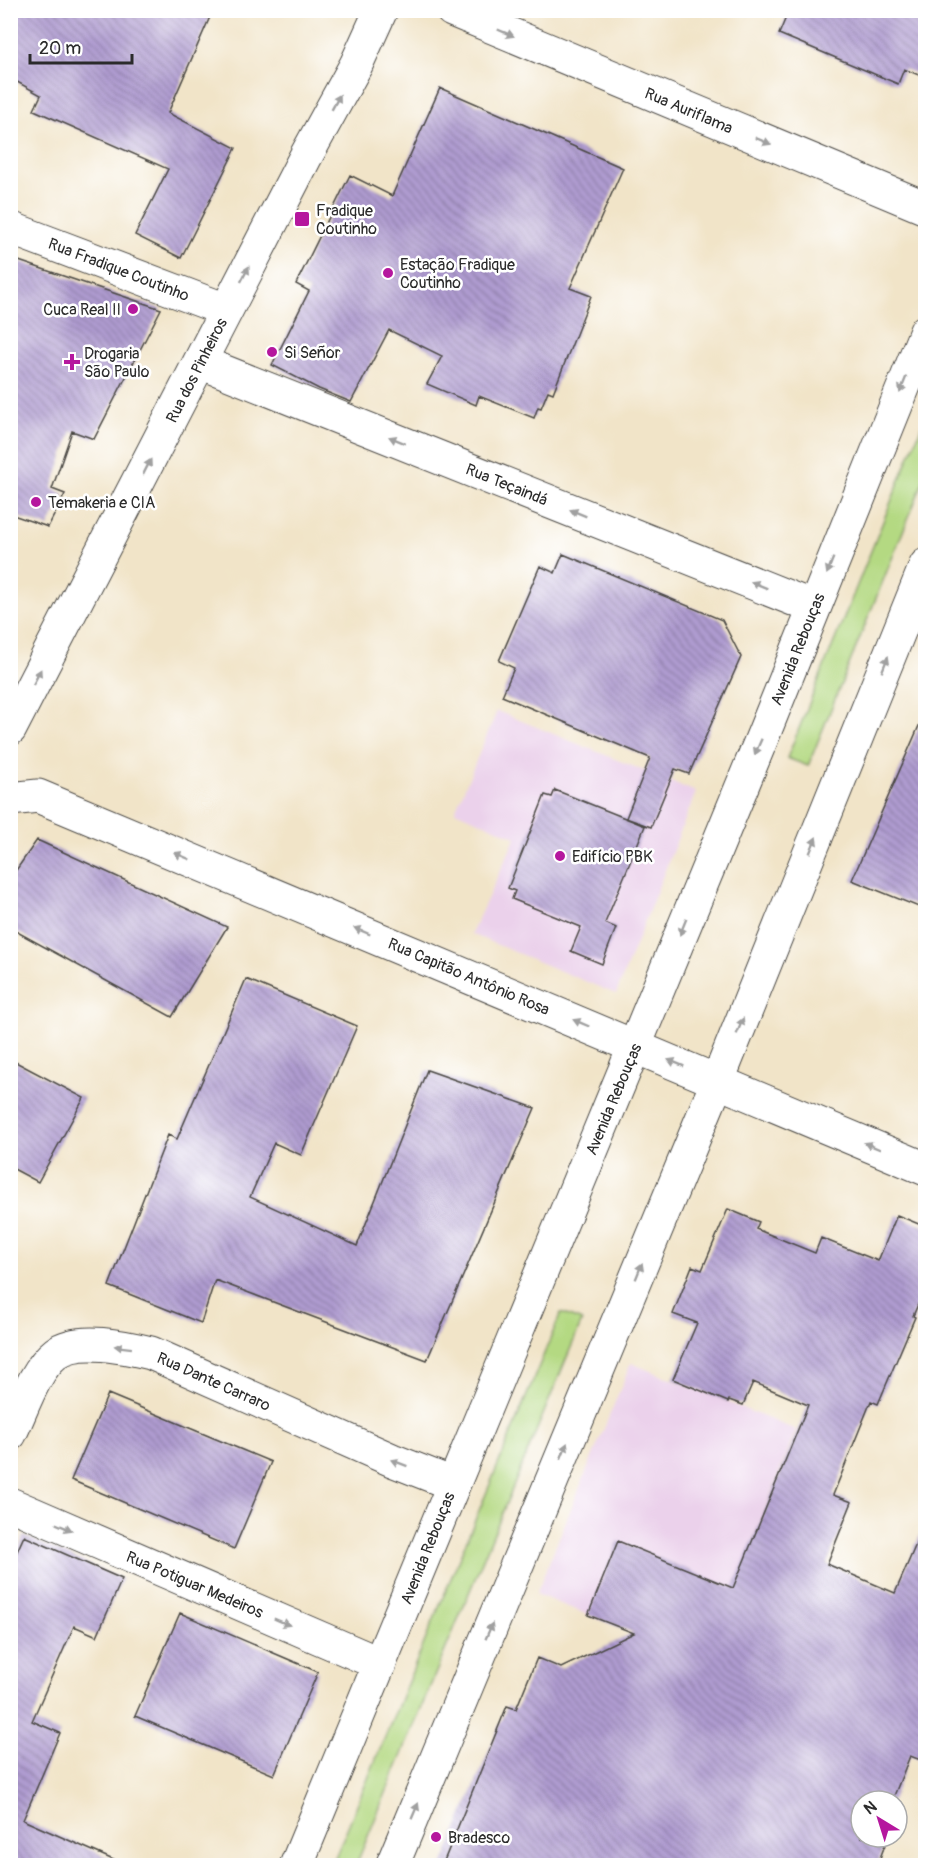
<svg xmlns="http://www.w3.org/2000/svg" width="936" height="1876" viewBox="0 0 936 1876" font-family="Pangolin,sans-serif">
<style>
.built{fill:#ebd1eb}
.garden{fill:#b4d982;stroke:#708256;stroke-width:1.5}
.building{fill:url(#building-back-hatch)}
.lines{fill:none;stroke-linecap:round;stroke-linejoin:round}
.minor-casing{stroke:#494743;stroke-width:35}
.major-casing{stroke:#494743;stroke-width:35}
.minor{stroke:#fff;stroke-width:33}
.major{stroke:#fff;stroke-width:33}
.oneway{fill:#a0a0a0}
.poi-dot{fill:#b5179e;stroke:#fff;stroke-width:2}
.labels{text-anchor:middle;stroke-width:5;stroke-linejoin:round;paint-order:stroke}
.street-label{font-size:16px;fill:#2b2b2b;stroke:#fff}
.poi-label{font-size:16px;fill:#2b2b2b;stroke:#fff;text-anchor:start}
</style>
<defs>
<pattern id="building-back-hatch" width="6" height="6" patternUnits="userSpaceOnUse" patternTransform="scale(1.5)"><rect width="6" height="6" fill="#af9bd0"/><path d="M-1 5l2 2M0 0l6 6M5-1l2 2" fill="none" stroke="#8f7fa9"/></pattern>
</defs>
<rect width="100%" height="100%" fill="#fff"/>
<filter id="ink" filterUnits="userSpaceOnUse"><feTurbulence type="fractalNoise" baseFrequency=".0167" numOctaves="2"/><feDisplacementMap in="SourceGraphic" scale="12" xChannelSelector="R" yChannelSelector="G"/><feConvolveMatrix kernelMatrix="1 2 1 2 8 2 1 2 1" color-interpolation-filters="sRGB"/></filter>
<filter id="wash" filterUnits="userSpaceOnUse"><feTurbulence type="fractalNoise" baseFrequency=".008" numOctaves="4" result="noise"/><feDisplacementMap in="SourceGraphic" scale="24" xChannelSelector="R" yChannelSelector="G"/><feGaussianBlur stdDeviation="1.35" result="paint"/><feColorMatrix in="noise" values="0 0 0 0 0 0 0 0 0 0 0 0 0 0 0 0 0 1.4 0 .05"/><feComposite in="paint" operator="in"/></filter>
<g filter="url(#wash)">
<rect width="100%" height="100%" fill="#f1e4c8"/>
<path class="built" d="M497,711L696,792L616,994L471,934L516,837L455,811Z
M631,1363L796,1430L752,1541L745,1593L618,1541L588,1615L536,1594Z"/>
<path class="garden" d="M925,418V477L808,766L787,758Z
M561,1313L582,1321L356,1865H332Z"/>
<g id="blocks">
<path class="building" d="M10,10H213L168,113L236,148L181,258L135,235L168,169L34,110L41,95L10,78Z
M789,10H926V78L904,69L898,84L779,34Z
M440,88L623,168L570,288L591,296L553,393L548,391L541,408L538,407L534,418L479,396L476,405L427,384L442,356L389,330L351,402L319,389L272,365L309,291L296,284L350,175L392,196Z
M10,258L161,309L94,439L72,431L52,489L65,494L48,527L10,514Z
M563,554L722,620L741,657L689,774L675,769L651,827L626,818L650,758L502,696L514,668L499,661L540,566L555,573Z
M925,712H926V910L852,880Z
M555,790L645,826L605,923L616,928L602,964L571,951L581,927L512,899L515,891L508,888L545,795L552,797Z
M37,840L227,927L172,1017L10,928V879Z
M246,979L357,1026L301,1155L274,1143L250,1197L357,1246L427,1070L535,1108L427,1360L215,1280L201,1323L109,1286L168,1135L177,1139Z
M10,1059L84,1098L38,1182L10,1167Z
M728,1209L759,1222L756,1229L815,1253L821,1238L878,1261L897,1215L926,1227V1286L913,1316L915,1317L878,1404L871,1401L833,1495L852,1502L827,1564L895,1593L926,1521V1762L910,1756L892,1801H861V1837H888L877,1866H442L507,1706L516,1709L537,1658L561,1668L634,1633L588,1615L618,1541L733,1588L808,1405L753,1382L743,1405L729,1400L728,1402L673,1379L697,1323L673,1314L692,1266L702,1270Z
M108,1394L271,1462L234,1549L71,1480Z
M24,1536L122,1579L97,1636L74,1626L32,1721L60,1733L23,1820L127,1866H10V1567Z
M180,1613L318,1672L274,1775L135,1716Z"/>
</g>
</g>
<g filter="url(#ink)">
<use href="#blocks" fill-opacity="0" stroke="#494743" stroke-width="1.5"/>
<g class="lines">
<g class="minor-casing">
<path id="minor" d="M452,10L926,208
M10,228L226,310
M200,362L813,607
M10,799L38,796L926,1169
M10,1434C22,1410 34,1370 56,1353C78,1336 126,1347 151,1353L392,1460L453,1484
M10,1504L380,1664"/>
</g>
<g class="major-casing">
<path id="major" d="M10,729L306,156L356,65L381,10
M296,1866L764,733L926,331
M392,1866L718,1080L926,565"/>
</g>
<use href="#minor" class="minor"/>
<use href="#major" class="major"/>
</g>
<defs><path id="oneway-solid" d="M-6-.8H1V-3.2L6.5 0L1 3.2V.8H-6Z" transform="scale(1.5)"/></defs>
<g class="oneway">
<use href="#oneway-solid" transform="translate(506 33) rotate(23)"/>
<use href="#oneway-solid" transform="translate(336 102) rotate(-61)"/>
<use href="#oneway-solid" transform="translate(763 141) rotate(23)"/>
<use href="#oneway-solid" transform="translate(245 274) rotate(-63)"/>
<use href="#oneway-solid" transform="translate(903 385) rotate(112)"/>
<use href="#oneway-solid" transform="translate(397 440) rotate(-158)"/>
<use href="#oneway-solid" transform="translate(147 467) rotate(-63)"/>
<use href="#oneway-solid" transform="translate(578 513) rotate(-158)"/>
<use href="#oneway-solid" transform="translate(830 566) rotate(112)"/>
<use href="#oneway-solid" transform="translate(759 585) rotate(-158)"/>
<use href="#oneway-solid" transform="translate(885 664) rotate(-68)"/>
<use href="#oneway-solid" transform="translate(37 677) rotate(-63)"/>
<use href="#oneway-solid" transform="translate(758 747) rotate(114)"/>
<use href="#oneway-solid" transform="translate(813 845) rotate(-68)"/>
<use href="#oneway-solid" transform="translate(182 856) rotate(-157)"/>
<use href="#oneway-solid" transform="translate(683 927) rotate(112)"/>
<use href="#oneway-solid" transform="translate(362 931) rotate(-157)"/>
<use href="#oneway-solid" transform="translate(581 1023) rotate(-157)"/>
<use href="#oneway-solid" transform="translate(740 1026) rotate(-68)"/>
<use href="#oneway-solid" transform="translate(676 1063) rotate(-158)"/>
<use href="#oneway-solid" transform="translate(872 1146) rotate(-157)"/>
<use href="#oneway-solid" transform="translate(639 1271) rotate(-68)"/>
<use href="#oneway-solid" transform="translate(123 1347) rotate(-173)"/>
<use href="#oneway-solid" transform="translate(564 1451) rotate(-68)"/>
<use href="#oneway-solid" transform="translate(399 1463) rotate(-159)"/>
<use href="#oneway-solid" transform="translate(64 1527) rotate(23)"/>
<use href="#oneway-solid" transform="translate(282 1622) rotate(23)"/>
<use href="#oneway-solid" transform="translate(489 1631) rotate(-67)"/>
<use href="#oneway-solid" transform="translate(415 1811) rotate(-67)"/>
</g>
</g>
<g class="poi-dot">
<rect x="294" y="211" width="16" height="16" rx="3"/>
<circle cx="388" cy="273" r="6"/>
<circle cx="133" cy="309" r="6"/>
<circle cx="272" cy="352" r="6"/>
<path d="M69 353h6v6h6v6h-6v6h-6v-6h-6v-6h6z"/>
<circle cx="36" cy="502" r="6"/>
<circle cx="560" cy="856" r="6"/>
<circle cx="436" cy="1837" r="6"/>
</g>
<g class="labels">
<g class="street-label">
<text transform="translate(689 110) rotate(23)" y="6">Rua Auriflama</text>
<text transform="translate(119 269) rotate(21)" y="6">Rua Fradique Coutinho</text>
<text transform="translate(196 370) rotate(-63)" y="6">Rua dos Pinheiros</text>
<text transform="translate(507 484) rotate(22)" y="6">Rua Teçaindá</text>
<text transform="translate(797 649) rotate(-68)" y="6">Avenida Rebouças</text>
<text transform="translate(469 976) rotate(23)" y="6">Rua Capitão Antônio Rosa</text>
<text transform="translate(613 1099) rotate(-67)" y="6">Avenida Rebouças</text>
<text transform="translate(214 1381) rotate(24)" y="6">Rua Dante Carraro</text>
<text transform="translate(427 1548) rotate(-68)" y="6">Avenida Rebouças</text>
<text transform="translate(195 1584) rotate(23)" y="6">Rua Potiguar Medeiros</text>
</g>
<g class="poi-label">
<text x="316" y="216">Fradique<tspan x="316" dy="18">Coutinho</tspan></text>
<text x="400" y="270">Estação Fradique<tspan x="400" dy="18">Coutinho</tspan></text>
<text x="121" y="315" text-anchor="end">Cuca Real II</text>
<text x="284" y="358">Si Señor</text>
<text x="84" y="359">Drogaria<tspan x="84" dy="18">São Paulo</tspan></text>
<text x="48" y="508">Temakeria e CIA</text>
<text x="572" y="862">Edifício PBK</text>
<text x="448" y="1843">Bradesco</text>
</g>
</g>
<rect width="936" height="1876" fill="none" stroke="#fff" stroke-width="36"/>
<g transform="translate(879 1819) rotate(322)"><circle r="28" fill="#ffffff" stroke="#aaaaaa" stroke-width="1.5"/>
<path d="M0-4.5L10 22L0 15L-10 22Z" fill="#b5179e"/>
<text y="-9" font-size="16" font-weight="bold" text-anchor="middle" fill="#2b2b2b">N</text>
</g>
<path d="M30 54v9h102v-9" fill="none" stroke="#2b2b2b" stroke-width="3"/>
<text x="39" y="54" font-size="18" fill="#2b2b2b" stroke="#ffffff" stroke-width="4.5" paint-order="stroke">20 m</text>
</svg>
